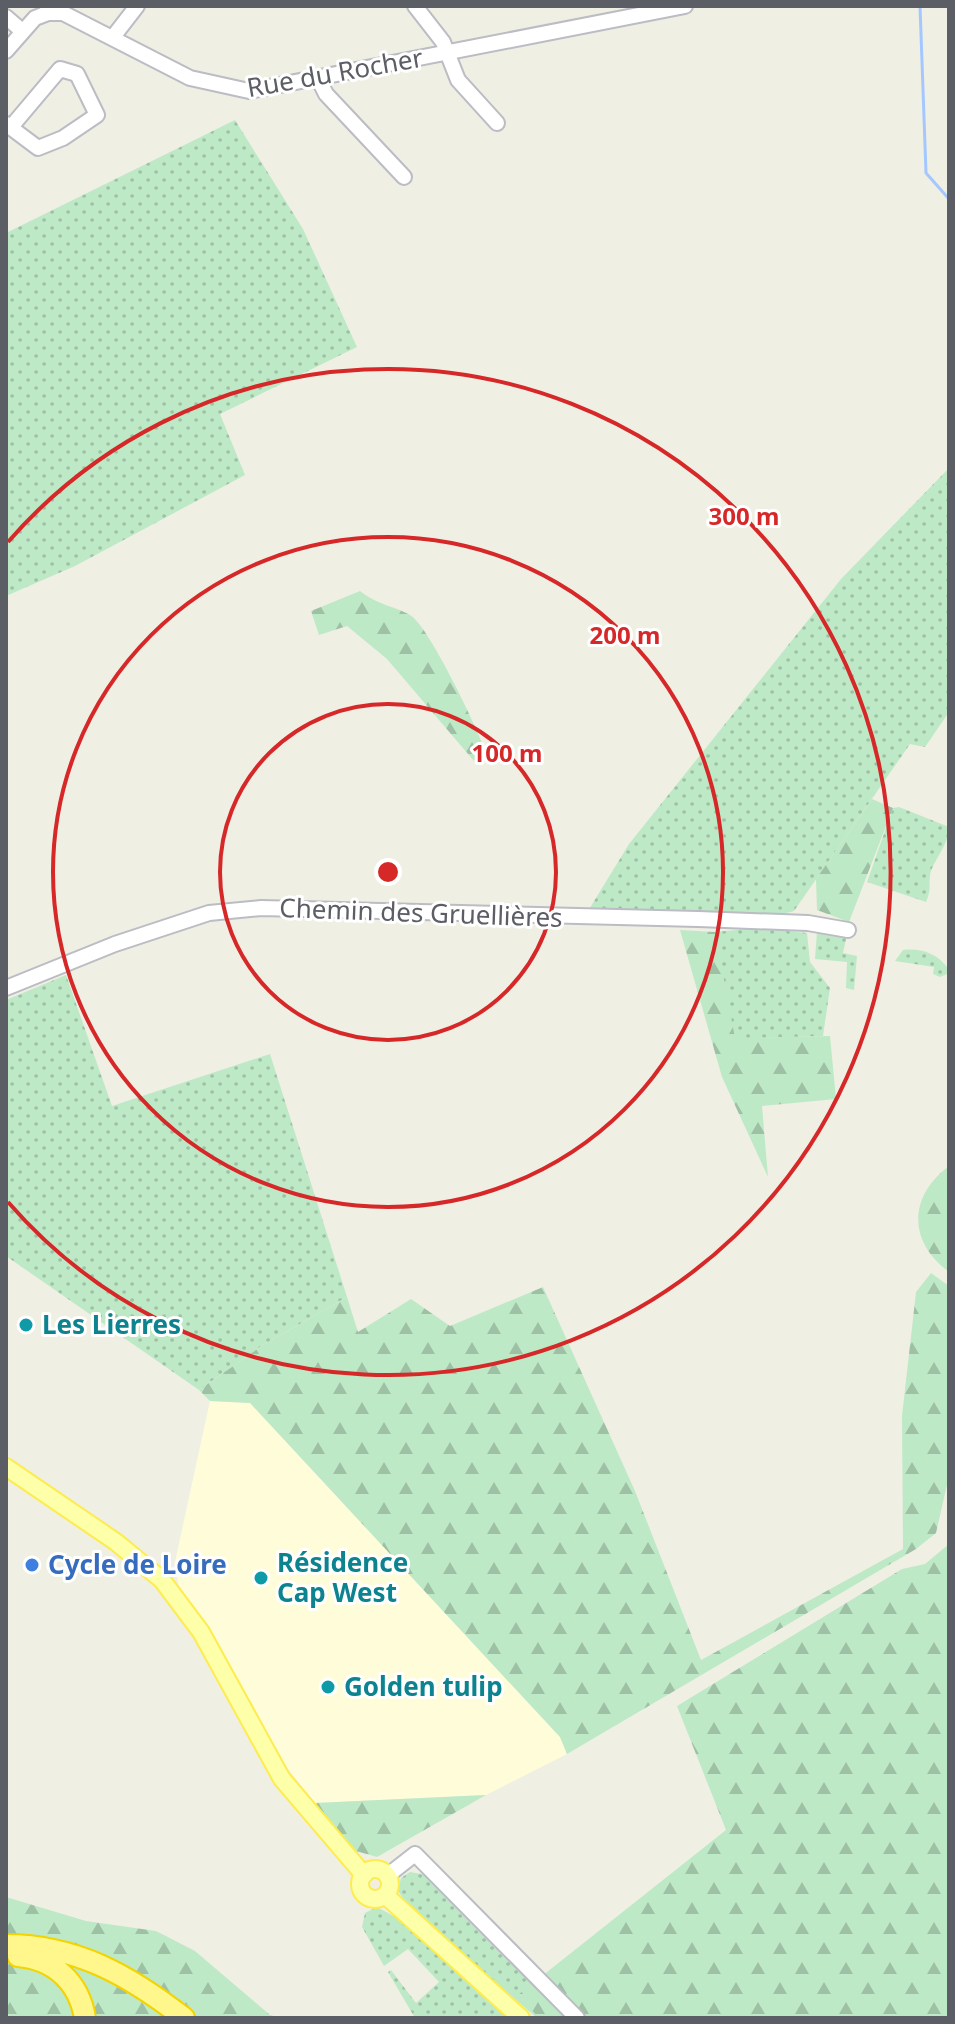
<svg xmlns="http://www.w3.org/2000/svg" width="955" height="2024" viewBox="0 0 955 2024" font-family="'Noto Sans',sans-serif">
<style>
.commercial{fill:#fffdd9}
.grass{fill:url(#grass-dots)}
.forest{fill:url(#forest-firs)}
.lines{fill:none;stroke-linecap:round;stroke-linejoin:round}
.stream{stroke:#a4c7ff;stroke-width:3}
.minor-casing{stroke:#bbbcc4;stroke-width:18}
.major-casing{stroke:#fdec4f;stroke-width:20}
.highway-casing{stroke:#f3d300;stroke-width:24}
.minor{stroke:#fff;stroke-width:14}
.major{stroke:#fdffa9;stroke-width:16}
.highway{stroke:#fff78b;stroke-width:20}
.ring{fill:none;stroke:#d62828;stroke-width:4}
.culture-dot{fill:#0f9aa8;stroke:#fff;stroke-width:3}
.shop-dot{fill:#3f7fe0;stroke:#fff;stroke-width:3}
.labels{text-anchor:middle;stroke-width:6;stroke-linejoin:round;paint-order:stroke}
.street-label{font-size:26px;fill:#5c5e66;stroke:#fff}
.culture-label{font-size:26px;font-weight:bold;fill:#0d838f;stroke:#fff;text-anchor:start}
.shop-label{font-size:26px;font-weight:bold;fill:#366cbe;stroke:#fff;text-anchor:start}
.centre{fill:#d62828;stroke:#fff;stroke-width:4}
.ring-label{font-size:24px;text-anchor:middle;font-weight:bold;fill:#d62828;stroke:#fff;stroke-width:6;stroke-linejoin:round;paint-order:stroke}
</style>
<defs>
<pattern id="grass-dots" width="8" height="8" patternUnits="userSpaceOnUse" patternTransform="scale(2)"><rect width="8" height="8" fill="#bee9c6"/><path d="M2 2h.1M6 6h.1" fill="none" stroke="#9ec0a5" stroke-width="1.8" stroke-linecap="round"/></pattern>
<pattern id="forest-firs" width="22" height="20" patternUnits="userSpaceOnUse" patternTransform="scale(2)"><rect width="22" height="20" fill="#bee9c6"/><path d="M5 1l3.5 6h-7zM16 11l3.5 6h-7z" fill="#9ec0a5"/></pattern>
</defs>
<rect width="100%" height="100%" fill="#f0efe4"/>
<path class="commercial" d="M210,1401L250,1403L560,1737L567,1754L486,1795L315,1803L280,1759L215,1638L179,1589L175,1562Z"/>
<path class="grass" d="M235,120L303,229L357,347L220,414L245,475L75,566L6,596V233Z
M949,468V712L925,747L910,744L794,911L768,918L588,911L629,844L841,579Z
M899,807L949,827C949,846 931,863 930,876C929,887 931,891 926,902L867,882L893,808Z
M756,928L807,933L810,962L830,988L823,1036L734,1039L715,932Z
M817,932L847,935L843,953L857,956L854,990L846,988L847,962L815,959Z
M903,950C920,948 936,953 947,967V974L940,977L933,974L934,967L895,961Z
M66,975L112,1106L270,1054L347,1297L263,1345L199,1390L6,1256V1000Z
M410,1872L427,1875L570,2018H537L411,1909L398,1891L401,1878Z
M377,1907L408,1924L511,2018H415L388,1972L391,1970L416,2003L439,1982L408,1949L384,1966L362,1927L365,1913Z"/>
<path class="forest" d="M360,591C380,606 392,605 410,615C428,625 474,722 483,745L474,761L387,659L347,626L319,635L311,611Z
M872,799L893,808L849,922L817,910L816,879Z
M680,930L715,932L735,1038L830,1036L836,1099L762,1106L768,1177L722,1077Z
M949,1166V1272C907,1241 909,1196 949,1166Z
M931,1273L949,1286V1476L936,1533L916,1549L567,1754L560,1737L250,1403L210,1401L199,1390L263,1345L347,1297L358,1332L411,1299L450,1326L543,1287L635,1491L701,1660L903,1549L902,1416L916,1292Z
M949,1544V2018H539L518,1995L726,1830L677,1706L902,1569L925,1564Z
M486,1795L377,1857L356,1851L315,1803Z
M6,1897L86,1921L156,1931L195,1951L270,2015L281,2018H6Z"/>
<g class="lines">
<path class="stream" d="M920,6L926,173L949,199"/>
<g class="minor-casing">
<path id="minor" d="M415,6L443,42L458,80L497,123
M48,13H63L190,78L249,91L685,6
M6,17L21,30
M113,37L137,6
M6,51L35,18L48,13L47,6
M319,80L326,94L404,177
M6,124L38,148L63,138L97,115L77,74L60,69L11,127
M6,988L115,944L209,913L261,908L698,919L808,923L848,930
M387,1876L415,1854L577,2018"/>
</g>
<g class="major-casing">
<path id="major" d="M6,1467L116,1542L162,1580L201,1632L282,1779L364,1875
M360 1884a15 15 0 1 1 30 0a15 15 0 1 1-30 0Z
M385,1895L521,2018"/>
</g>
<g class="highway-casing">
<path id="highway" d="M6,1945C77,1945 130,1976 184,2018
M18,1956C54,1959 79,1982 85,2018"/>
</g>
<use href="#minor" class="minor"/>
<use href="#major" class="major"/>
<use href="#highway" class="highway"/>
</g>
<g class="ring">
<circle cx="388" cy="872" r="168"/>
<circle cx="388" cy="872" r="335"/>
<path d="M8 542A503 503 0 1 1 8 1202"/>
</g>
<g class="culture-dot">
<circle cx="26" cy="1325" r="8"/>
<circle cx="261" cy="1578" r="8"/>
<circle cx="328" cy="1687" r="8"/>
</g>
<circle class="shop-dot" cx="32" cy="1565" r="8"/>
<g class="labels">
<g class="street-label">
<text transform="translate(335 73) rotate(-10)" y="9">Rue du Rocher</text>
<text transform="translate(421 913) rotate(2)" y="9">Chemin des Gruellières</text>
</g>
<g class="culture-label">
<text x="42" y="1334">Les Lierres</text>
<text x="277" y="1572">Résidence<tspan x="277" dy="30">Cap West</tspan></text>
<text x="344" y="1696">Golden tulip</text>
</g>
<g class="shop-label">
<text x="48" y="1574">Cycle de Loire</text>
</g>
</g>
<circle cx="388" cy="872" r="12" class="centre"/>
<g class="ring-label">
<text x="744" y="525">300 m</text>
<text x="625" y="644">200 m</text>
<text x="507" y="762">100 m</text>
</g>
<rect width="955" height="2024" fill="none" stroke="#5c5e66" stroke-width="16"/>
</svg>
